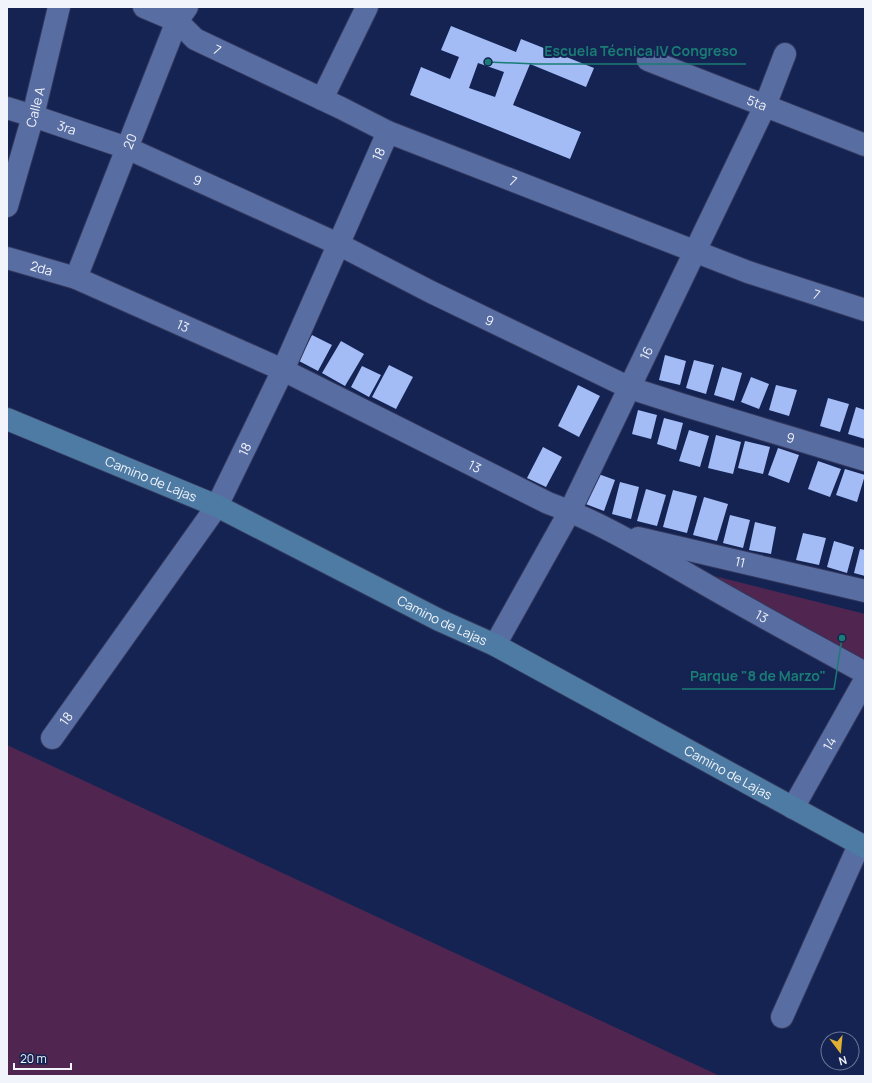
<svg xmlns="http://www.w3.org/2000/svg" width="872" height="1083" viewBox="0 0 872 1083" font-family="Manrope,sans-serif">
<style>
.green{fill:#502651}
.building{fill:#a4bcf6;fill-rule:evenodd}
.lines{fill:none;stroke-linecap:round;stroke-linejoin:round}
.street-casing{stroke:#33375c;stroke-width:24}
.secondary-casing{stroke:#33375c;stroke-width:24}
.street{stroke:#586da2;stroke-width:22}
.secondary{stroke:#4e7ba4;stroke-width:22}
.labels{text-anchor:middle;stroke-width:4;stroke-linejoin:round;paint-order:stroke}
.street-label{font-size:13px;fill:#f1f4fa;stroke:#142351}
.leader{fill:none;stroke:#1a7c75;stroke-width:1.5}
.callout-dot{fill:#1a7c75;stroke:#142351;stroke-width:1.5}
.callout-label{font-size:14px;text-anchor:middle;font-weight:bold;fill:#1a7c75;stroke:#142351;stroke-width:4;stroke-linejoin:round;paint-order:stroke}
</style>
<rect width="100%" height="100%" fill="#142351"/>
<path class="green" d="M691,570L865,614V661Z
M7,745L720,1076H7Z"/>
<path class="building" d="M451,26L516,52L521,39L594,68L586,87L530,64L513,105L581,132L570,159L410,95L421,67L450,79L459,57L441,50ZM478,63L504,72L495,97L469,88Z
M312,335L332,345L318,371L299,361Z
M341,341L364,354L345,386L322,373Z
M665,355L686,361L680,385L659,380Z
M694,360L714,365L706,394L686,388Z
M389,365L413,377L396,409L372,397Z
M362,366L381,375L369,397L351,387Z
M722,367L742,373L734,401L714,395Z
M751,377L769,384L759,409L741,402Z
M578,385L600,396L579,437L558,426Z
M776,385L797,390L789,416L769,410Z
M828,398L849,404L840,432L820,426Z
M856,407L865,410V439L848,434Z
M638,410L657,415L651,439L632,434Z
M664,418L683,423L676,450L657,444Z
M689,430L709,436L700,467L679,461Z
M716,435L741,442L733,474L708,468Z
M745,441L770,447L763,474L738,468Z
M543,447L562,457L546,487L527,478Z
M778,448L799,455L789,483L768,475Z
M818,461L841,469L830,497L808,489Z
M845,469L865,475L857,502L836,495Z
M593,472L615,480L604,511L583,503Z
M620,482L639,487L631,519L612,514Z
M646,489L666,495L657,526L637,521Z
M673,490L697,496L687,533L663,527Z
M704,497L728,504L717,541L693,535Z
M730,515L750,520L743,548L723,543Z
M755,522L776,527L771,554L749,550Z
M803,533L826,538L819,565L796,560Z
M834,541L854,547L847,573L827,567Z
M860,549L865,550V576L854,573Z"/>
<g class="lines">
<g class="street-casing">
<g id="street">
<path id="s1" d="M144,7L177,21L195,39L341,108L388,132L748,272L865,310"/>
<path id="s2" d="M648,60L865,145"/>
<path d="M322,99L367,7"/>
<path id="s3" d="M7,108L33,116L127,148L338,244L431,292L630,388L683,405L865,460"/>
<path id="s4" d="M7,206L33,116L59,7"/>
<path id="s5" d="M7,258L76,278L283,370L548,503C601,522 649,552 698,580C753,612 809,642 865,673"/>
<path id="s6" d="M76,278L177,21L187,7"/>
<path id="s7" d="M638,538L865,591"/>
<path id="s8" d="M495,645L570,511L765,106L785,54"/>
<path id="s9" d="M52,738L217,506L283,370L388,132"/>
<path id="s10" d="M793,808L865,680"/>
<path d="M782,1017L859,845"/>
</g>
</g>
<g class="secondary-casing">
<g id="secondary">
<path id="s11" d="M7,419L217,506L439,620L495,645L865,847"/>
</g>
</g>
<use href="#street" class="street"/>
<use href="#secondary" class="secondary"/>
</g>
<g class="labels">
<g class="street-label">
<text dy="5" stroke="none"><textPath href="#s1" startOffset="86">7</textPath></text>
<text dy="5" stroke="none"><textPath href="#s2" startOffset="117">5ta</textPath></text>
<text dy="5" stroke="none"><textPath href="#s4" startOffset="103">Calle A</textPath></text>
<text dy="5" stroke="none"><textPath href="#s3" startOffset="63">3ra</textPath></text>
<text dy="5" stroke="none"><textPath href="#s6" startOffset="147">20</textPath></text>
<text dy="5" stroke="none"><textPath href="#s9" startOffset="672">18</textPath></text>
<text dy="5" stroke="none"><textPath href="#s3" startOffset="204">9</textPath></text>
<text dy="5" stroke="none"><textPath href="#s1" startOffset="410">7</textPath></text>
<text dy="5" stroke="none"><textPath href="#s5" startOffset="36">2da</textPath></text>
<text dy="5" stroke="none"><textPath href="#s1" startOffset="734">7</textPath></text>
<text dy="5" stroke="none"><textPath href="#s3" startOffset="528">9</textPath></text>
<text dy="5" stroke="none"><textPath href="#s5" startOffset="189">13</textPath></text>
<text dy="5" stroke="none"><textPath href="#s8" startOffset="329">16</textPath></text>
<text dy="5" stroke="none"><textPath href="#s3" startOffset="852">9</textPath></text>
<text dy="5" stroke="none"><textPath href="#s9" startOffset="348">18</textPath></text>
<text dy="5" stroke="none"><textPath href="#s5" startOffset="513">13</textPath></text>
<text dy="5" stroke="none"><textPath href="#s11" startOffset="156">Camino de Lajas</textPath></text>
<text dy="5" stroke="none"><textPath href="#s7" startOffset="105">11</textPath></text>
<text dy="5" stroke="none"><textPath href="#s5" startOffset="837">13</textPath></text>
<text dy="5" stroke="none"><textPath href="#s11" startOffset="480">Camino de Lajas</textPath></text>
<text dy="5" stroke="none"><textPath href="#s9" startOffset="24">18</textPath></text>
<text dy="5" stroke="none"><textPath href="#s10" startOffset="74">14</textPath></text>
<text dy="5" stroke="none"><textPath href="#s11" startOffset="804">Camino de Lajas</textPath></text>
</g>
</g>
<path class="leader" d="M488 62L536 64H746M842 638L834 689H682"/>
<g class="callout-dot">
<circle cx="488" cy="62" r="4"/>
<circle cx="842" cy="638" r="4"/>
</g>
<g class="callout-label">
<text x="641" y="56">Escuela Técnica IV Congreso</text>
<text x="758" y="681">Parque "8 de Marzo"</text>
</g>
<rect width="872" height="1083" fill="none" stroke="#f1f4fa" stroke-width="16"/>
<g transform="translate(840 1051) rotate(164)"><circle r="19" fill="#142351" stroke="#6c7795"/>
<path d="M0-3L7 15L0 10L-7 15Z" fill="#dfb034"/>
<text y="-6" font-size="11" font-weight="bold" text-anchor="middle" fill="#f1f4fa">N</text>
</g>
<path d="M14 1063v6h57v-6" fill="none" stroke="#f1f4fa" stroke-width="2"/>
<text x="20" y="1063" font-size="12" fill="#f1f4fa" stroke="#142351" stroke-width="3" paint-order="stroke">20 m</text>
</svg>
